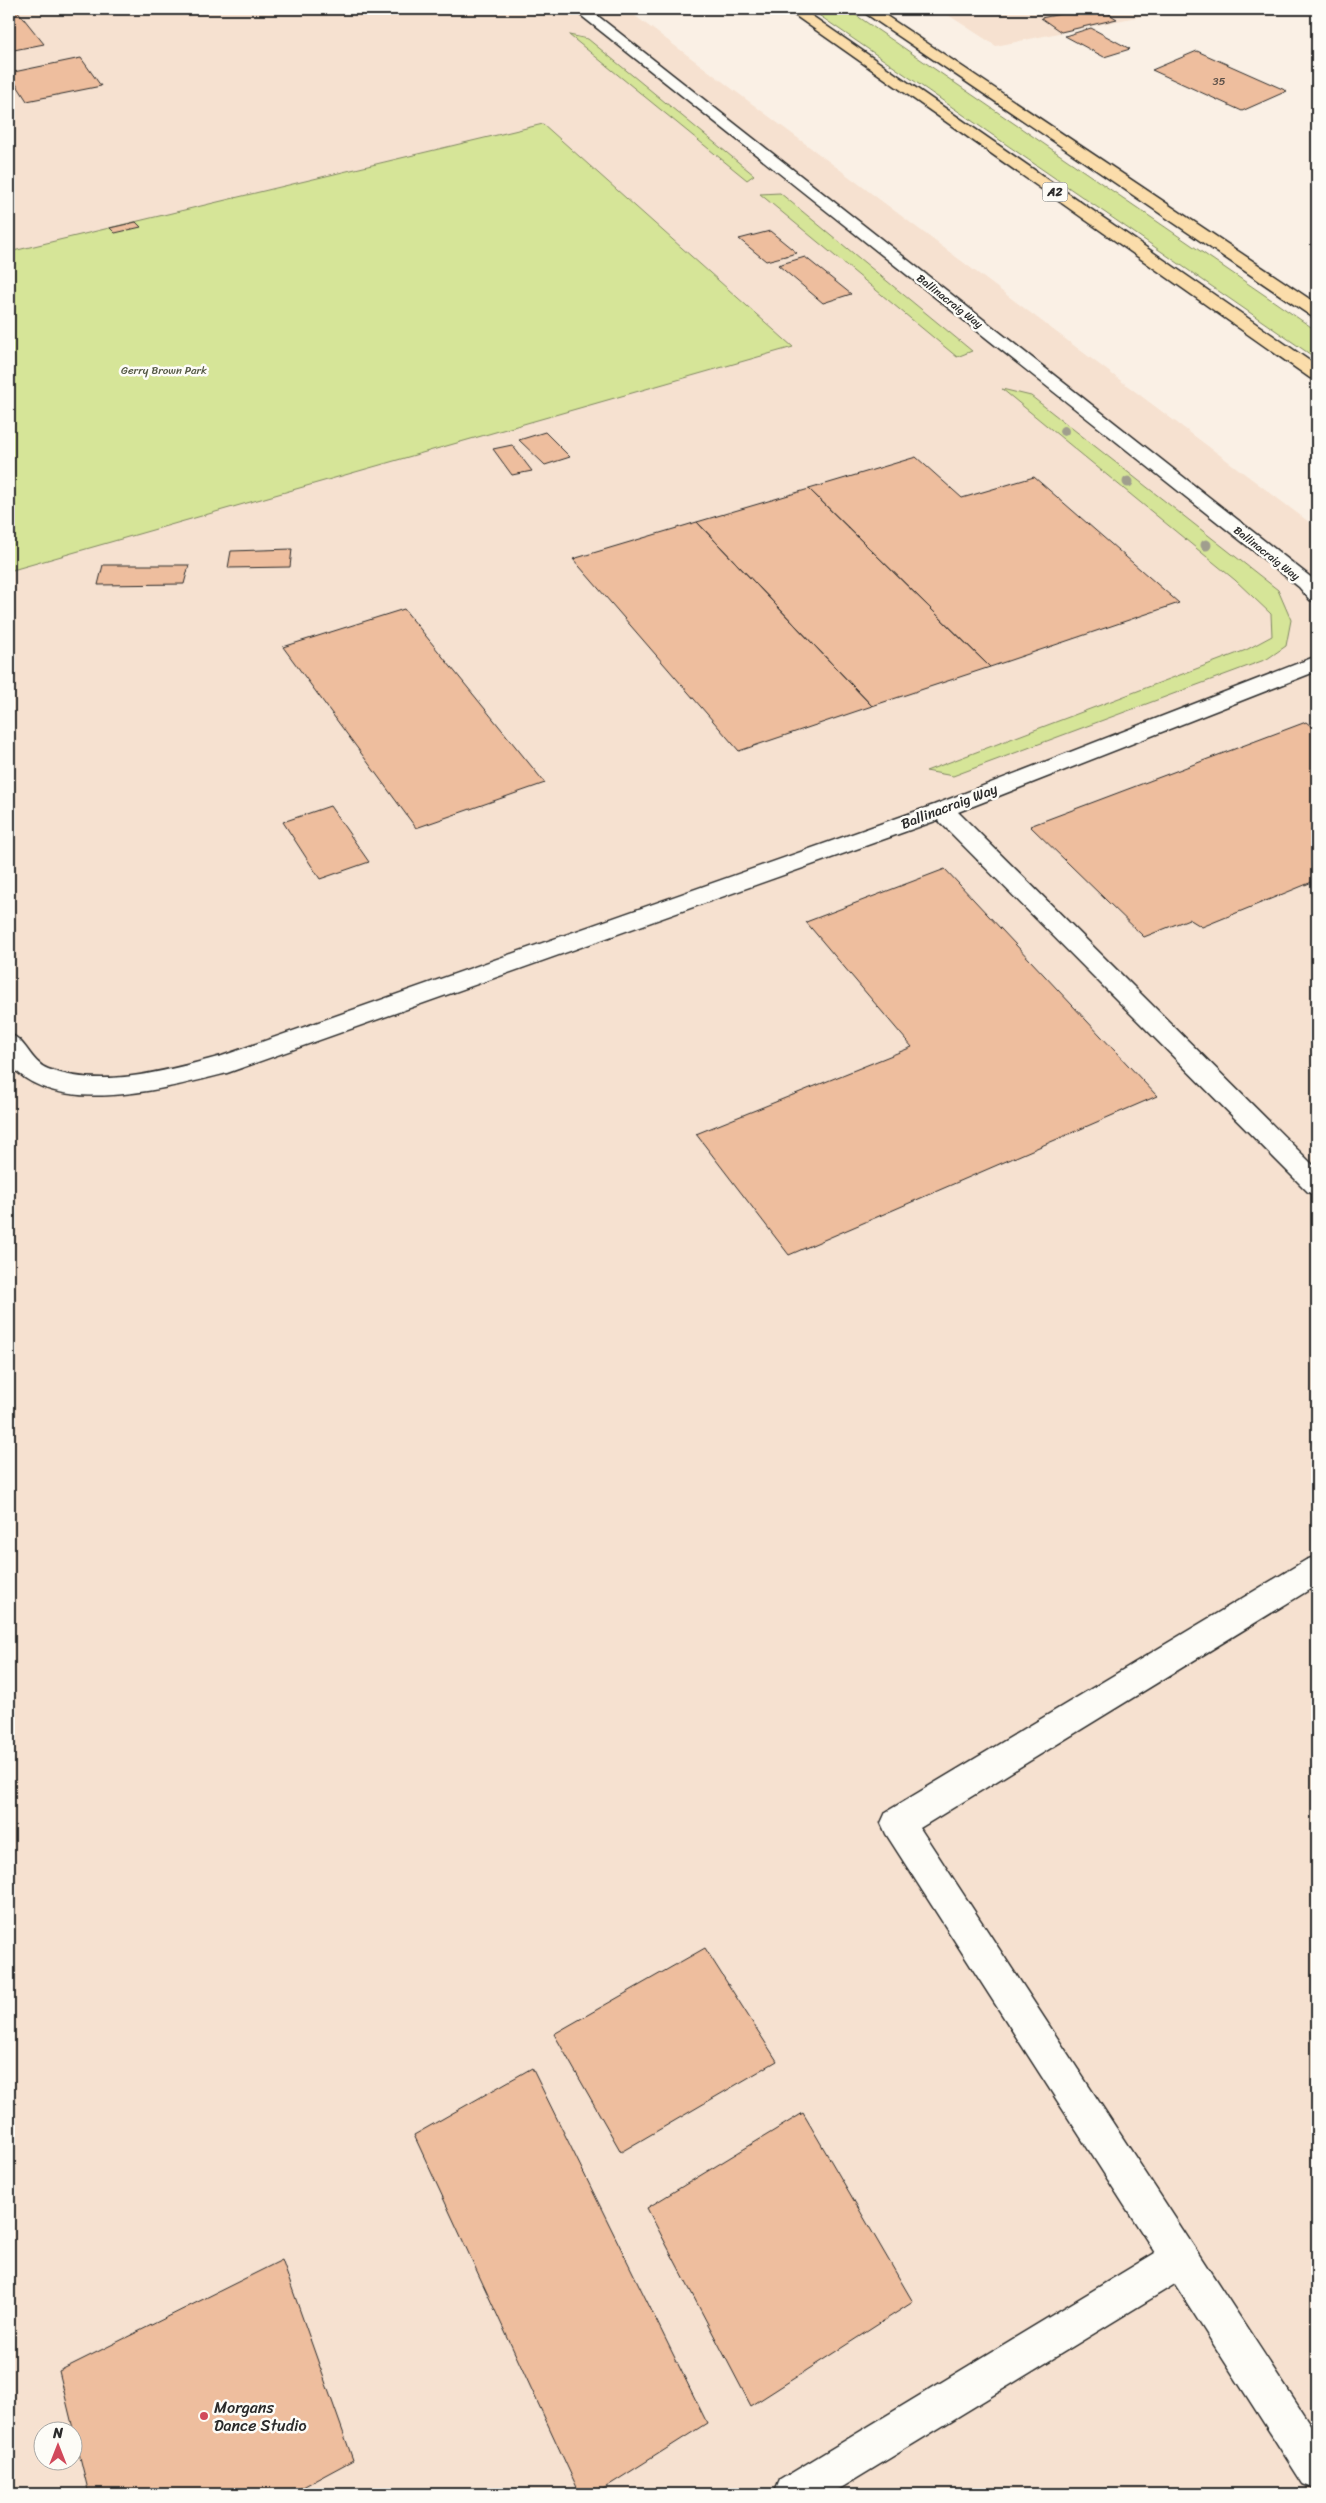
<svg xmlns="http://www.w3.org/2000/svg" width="1326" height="2503" viewBox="0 0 1326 2503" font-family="Sriracha,sans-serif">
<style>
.built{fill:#f6e1d0;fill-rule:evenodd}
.green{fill:#d6e598;stroke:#808862}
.building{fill:#eebe9e;stroke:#2b2b2b}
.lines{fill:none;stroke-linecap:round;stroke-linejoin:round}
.minor-casing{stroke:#2b2b2b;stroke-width:3}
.highway-casing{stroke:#2b2b2b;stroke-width:3}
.minor{fill:#fdfcf7;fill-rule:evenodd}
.highway{fill:#fbddab;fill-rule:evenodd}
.tree{fill:#a09e8e}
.poi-dot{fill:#d1495b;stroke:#fdfcf7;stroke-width:2}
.labels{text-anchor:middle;stroke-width:5;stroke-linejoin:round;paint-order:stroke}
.number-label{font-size:11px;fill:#5c5048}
.far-street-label{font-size:11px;fill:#2b2b2b;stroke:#fdfcf7}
.far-park-label{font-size:11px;fill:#565a46;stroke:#fdfcf7}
.shield{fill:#fdfcf7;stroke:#6a6a68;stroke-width:1}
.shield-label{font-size:12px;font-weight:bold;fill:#2b2b2b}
.street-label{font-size:14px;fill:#2b2b2b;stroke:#fdfcf7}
.near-poi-label{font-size:16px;fill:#2b2b2b;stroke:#fdfcf7;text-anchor:start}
</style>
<rect width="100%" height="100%" fill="#faf0e5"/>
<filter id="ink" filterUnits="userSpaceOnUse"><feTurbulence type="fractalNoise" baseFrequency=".02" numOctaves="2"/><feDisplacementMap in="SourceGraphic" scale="10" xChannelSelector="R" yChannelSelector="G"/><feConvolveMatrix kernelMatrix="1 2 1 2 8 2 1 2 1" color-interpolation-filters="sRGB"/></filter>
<g filter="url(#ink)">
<path class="built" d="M9,9H626L1317,528V2494H9ZM42,2430H72V2460H42Z
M939,9H1158L1151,14L996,46Z"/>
<path class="green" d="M810,9H847L1317,331V359Z
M569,35L588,39L754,175L747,180Z
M543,124L793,347L9,571V252Z
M780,193L972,351L957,357L760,194Z
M1002,389L1031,396L1278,590L1291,620L1286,646L1267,659L953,776L926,771L1246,650L1272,636L1271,614L1235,580Z"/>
<path class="building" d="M9,9H16L44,44L9,51Z
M1085,9H1101L1117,19L1061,32L1041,18Z
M1091,28L1130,49L1104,57L1065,36Z
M1197,51L1287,91L1242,111L1152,70Z
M81,58L101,86L27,101L9,73Z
M136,222L141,227L115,233L110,228Z
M770,231L797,253L766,261L739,239Z
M805,257L851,294L823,303L778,265Z
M545,432L570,457L545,465L519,440Z
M512,445L532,471L512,475L493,449Z
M916,457L962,498L1034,477L1179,603L990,667L809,489Z
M809,489L990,667L872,706L697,522Z
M697,522L872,706L739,751L573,559Z
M292,549L290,567L228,568L231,551Z
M103,565H189L184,584L98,585Z
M404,609L545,783L416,828L283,647Z
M1306,722L1317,731V880L1202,927L1189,919L1144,937L1030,826Z
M330,806L369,862L320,879L283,822Z
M945,869L1157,1096L789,1255L696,1134L912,1047L806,922Z
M705,1948L777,2061L621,2152L554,2034Z
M532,2068L707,2423L595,2494H580L414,2135Z
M803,2113L913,2302L751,2406L647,2208Z
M282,2260L353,2460L290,2494H89L59,2371Z"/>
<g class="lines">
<g class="minor-casing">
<path id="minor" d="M573,9H589L1313,579L1317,583V602L1310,600L1299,587Z
M1317,656V671L958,812L1317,1169V1195L1308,1192L938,820L227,1073C168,1088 54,1120 9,1063V1034C26,1039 30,1062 48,1069C103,1090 168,1070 222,1056L934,805Z
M1317,1556V1585L920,1828L1317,2435V2490L1303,2484L1175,2284L831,2494H774L780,2480L1155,2253L886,1834L881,1823L886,1812L1306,1560Z"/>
</g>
<g class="highway-casing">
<path id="highway" d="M786,9H802L1317,366V379L1310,378Z
M859,9H876L1317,304V317L1311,316Z"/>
</g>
<use href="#minor" class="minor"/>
<use href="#highway" class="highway"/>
</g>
<g class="tree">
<circle cx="1064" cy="431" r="5"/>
<circle cx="1128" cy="482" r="5.5"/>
<circle cx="1206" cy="545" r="5.5"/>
</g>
</g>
<circle class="poi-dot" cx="204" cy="2416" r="5"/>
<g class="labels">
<g class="number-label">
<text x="1219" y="85">35</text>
</g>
<g class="far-street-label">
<text transform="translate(950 301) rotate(38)" y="4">Ballinacraig Way</text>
<text transform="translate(1267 553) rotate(38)" y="4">Ballinacraig Way</text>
</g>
<g class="far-park-label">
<text x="164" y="374">Gerry Brown Park</text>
</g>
<rect class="shield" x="1042.5" y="182.5" width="25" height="19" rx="4"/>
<g class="shield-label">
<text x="1055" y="196">A2</text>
</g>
<g class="street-label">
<text transform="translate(949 806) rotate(-21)" y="5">Ballinacraig Way</text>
</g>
<g class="near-poi-label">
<text x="214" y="2413">Morgans<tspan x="214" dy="18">Dance Studio</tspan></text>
</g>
</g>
<rect width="1326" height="2503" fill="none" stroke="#fdfcf7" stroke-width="30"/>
<rect x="15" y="15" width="1296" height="2473" fill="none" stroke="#2b2b2b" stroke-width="2" filter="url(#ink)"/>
<g transform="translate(58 2446)"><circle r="24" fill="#fdfcf7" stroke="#a9a8a5"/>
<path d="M0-4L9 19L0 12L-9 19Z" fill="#d1495b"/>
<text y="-8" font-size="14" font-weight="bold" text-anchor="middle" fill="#2b2b2b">N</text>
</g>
</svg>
